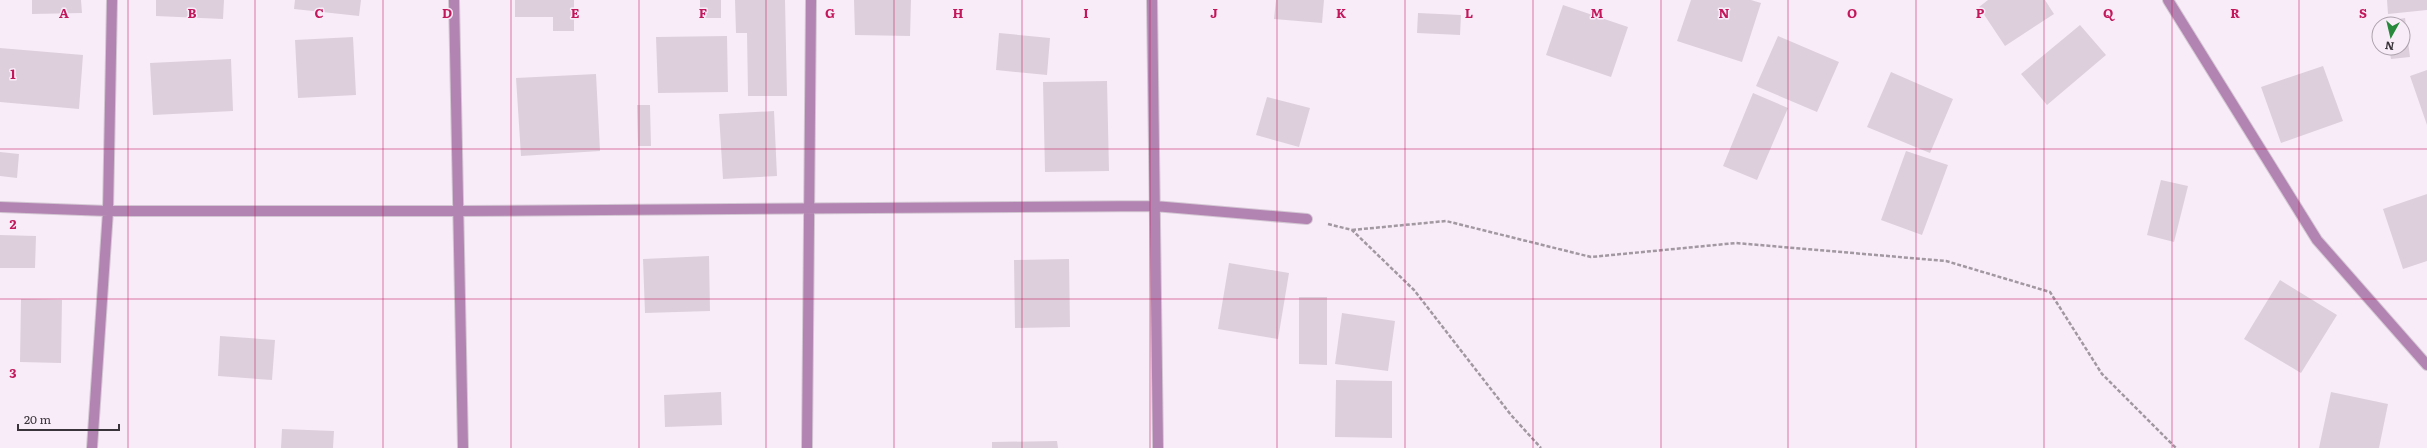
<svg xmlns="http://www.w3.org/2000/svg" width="2427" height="448" viewBox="0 0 2427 448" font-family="Literata,serif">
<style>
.building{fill:#ddd0dc}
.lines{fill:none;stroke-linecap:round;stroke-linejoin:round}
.minor-casing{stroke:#d3c7d3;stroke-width:12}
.path{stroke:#a198a1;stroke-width:2.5;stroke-dasharray:4 2;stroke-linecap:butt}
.minor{stroke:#b284b1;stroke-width:10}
.grid{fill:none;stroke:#c2185b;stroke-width:1;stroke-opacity:0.55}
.grid-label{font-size:13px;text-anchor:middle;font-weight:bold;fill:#c2185b;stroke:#f9ecf9;stroke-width:3;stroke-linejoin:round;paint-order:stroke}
</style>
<rect width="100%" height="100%" fill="#f9ecf9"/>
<path class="building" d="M32,0H81L82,13L32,14Z
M156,0H224L223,19L156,16Z
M295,0H361L359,16L294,9Z
M515,0H574V31H553V17H515Z
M700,0H721V18H700Z
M735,0H785L787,96H748L747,33H736Z
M854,0H911L910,36L855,35Z
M1276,0H1324L1322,23L1274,19Z
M1691,0H1751L1761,3L1742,62L1677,41Z
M1988,0H2045L2054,14L2005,46L1979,7Z
M2387,0H2427V10L2388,14Z
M1563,5L1628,27L1611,77L1546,55Z
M1418,13L1461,15L1460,35L1417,33Z
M2405,18L2410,57L2391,59L2389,48H2403V24H2386V21Z
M2080,25L2106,55L2047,105L2021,74Z
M999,33L1050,38L1047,75L996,70Z
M727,36L728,92L658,93L656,37Z
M1778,36L1839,62L1817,112L1756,86Z
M353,37L356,95L298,98L295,40Z
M0,48L83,55L79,109L0,102Z
M231,59L233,111L153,115L150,63Z
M2323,66L2343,121L2281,143L2261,87Z
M2427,70V125L2410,76Z
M1891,72L1953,99L1930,153L1867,127Z
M596,74L600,151L521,156L516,78Z
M1107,81L1109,171L1045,172L1043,82Z
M1753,93L1788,108L1757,180L1723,166Z
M1267,97L1310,108L1299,147L1256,135Z
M637,105H650L651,146H638Z
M774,111L777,176L723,179L719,114Z
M1906,151L1948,165L1922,235L1881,220Z
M0,152L19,154L17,178L0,176Z
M2161,180L2188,186L2174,242L2147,235Z
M2427,194V261L2403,269L2383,209Z
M0,235L36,236L35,268H0Z
M709,256L710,311L645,313L643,259Z
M1069,259L1070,327L1015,328L1014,260Z
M1229,263L1289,273L1278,339L1218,329Z
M2280,280L2337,315L2301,373L2244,339Z
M1299,297H1327V365L1299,364Z
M21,299L62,300L61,363L20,362Z
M1342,313L1395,321L1388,371L1335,364Z
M220,336L275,340L272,380L218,376Z
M1336,380L1392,381V438L1335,437Z
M721,392L722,425L665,427L664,395Z
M2331,392L2388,404L2379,448H2319Z
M282,429L334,431L333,448H281Z
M1057,441L1058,448H992V442Z"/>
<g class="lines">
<g class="minor-casing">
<path id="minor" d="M454,0L463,448
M1152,0L1158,448
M2168,0L2317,240L2427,365
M0,207L108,211H458L1154,206L1307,219
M92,448L108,211L112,0
M807,448L811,0"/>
</g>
<path class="path" d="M1328,224L1352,230L1414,290L1511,415L1541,448
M1352,230L1446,221L1591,257L1736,243L1946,261L2050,292L2102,374L2176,448"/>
<use href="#minor" class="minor"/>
</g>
<path class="grid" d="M128,0V448M255,0V448M383,0V448M511,0V448M639,0V448M766,0V448M894,0V448M1022,0V448M1150,0V448M1277,0V448M1405,0V448M1533,0V448M1661,0V448M1788,0V448M1916,0V448M2044,0V448M2172,0V448M2299,0V448M0,149H2427M0,299H2427"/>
<g class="grid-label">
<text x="64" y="18">A</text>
<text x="192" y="18">B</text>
<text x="319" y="18">C</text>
<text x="447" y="18">D</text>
<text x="575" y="18">E</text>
<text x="703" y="18">F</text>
<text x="830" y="18">G</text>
<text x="958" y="18">H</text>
<text x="1086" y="18">I</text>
<text x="1214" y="18">J</text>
<text x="1341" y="18">K</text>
<text x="1469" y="18">L</text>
<text x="1597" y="18">M</text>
<text x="1724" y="18">N</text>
<text x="1852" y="18">O</text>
<text x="1980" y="18">P</text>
<text x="2108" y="18">Q</text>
<text x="2235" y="18">R</text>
<text x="2363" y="18">S</text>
<text x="13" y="79">1</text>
<text x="13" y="229">2</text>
<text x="13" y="378">3</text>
</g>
<g transform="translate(2391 36) rotate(188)"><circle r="19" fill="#f9ecf9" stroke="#aca2ac"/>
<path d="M0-3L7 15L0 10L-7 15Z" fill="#28893c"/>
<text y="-6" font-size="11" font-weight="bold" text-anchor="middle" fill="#393439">N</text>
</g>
<path d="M18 424v6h101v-6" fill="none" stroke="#393439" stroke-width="2"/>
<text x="24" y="424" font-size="12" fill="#393439" stroke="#f9ecf9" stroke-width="3" paint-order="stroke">20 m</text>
</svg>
